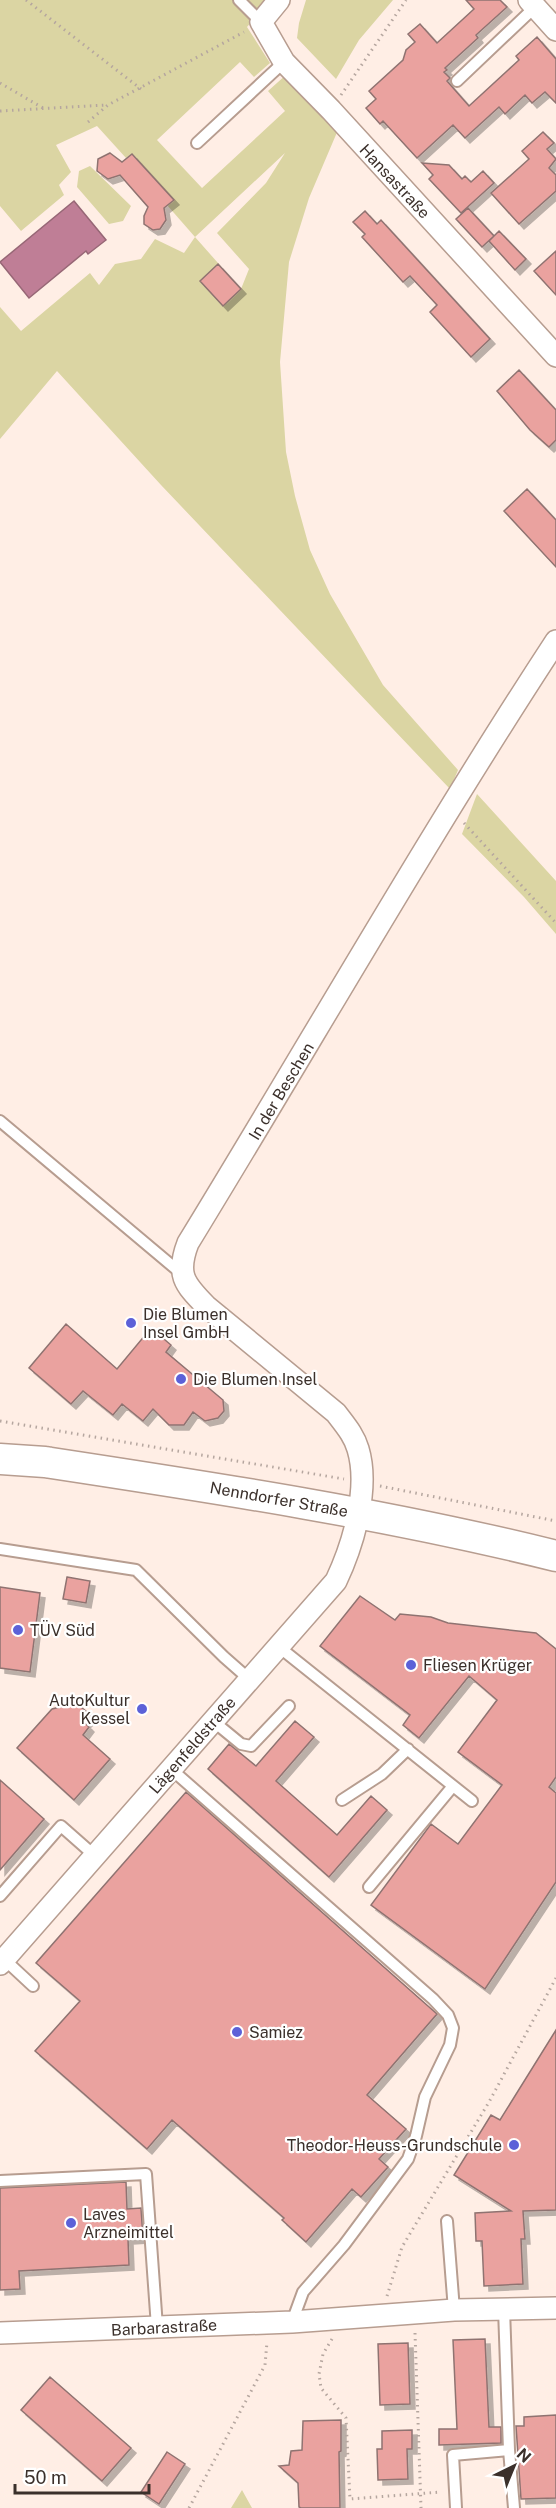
<svg xmlns="http://www.w3.org/2000/svg" width="556" height="2508" viewBox="0 0 556 2508" font-family="'Public Sans',sans-serif">
<style>
.green{fill:#dbd5a3;fill-rule:evenodd}
.water{fill:#bf7e96;stroke:#976776;stroke-width:1.5}
.building{fill:#eaa29f;stroke:#8f7371;stroke-width:1.5;filter:url(#shadow)}
.lines{fill:none;stroke-linecap:round;stroke-linejoin:round}
.lane-casing{stroke:#b79d90;stroke-width:14}
.street-casing{stroke:#b79d90;stroke-width:24}
.secondary-casing{stroke:#b79d90;stroke-width:33}
.path{stroke:#b5a69f;stroke-width:3;stroke-dasharray:1.5 4.5;stroke-linecap:butt}
.lane{stroke:#fff;stroke-width:10}
.street{stroke:#fff;stroke-width:21}
.secondary{stroke:#fff;stroke-width:30}
.poi-dot{fill:#5c61d8;stroke:#fff;stroke-width:2}
.labels{text-anchor:middle;stroke-width:4.5;stroke-linejoin:round;paint-order:stroke}
.street-label{font-size:16px;fill:#3b302b;stroke:#fff}
.poi-label{font-size:16px;fill:#3b302b;stroke:#fff;text-anchor:start}
</style>
<defs>
<filter id="shadow"><feDropShadow dx="5" dy="5" stdDeviation="0" flood-color="#0004"/></filter>
</defs>
<rect width="100%" height="100%" fill="#ffeee5"/>
<path class="green" d="M0,0H270L247,27L270,63L254,77L240,62L157,140L202,188L285,111L268,91L287,74L338,130L309,198L289,262L280,362L286,452L295,496L310,550L330,594L383,685L458,770L450,789L161,485L57,371L0,439V307L21,331L90,273L99,285L115,264L141,259L155,239L184,253L195,237L167,205L173,200L132,154L126,158L97,126L56,145L71,172L59,185L64,195L21,231L0,206ZM285,153L266,183L217,233L249,269L241,289L195,237Z
M306,0H393L359,40L336,79L297,38L299,23Z
M90,166L131,206L123,221L109,224L77,187L79,171Z
M477,794L556,881V934L524,897L462,834Z
M242,2490L252,2508H231Z"/>
<path class="water" d="M74,201L106,240L88,254L86,251L29,298L0,262Z"/>
<path class="building" d="M466,0H500L507,7L476,35L478,38L445,68L447,70L444,72L450,78L447,81L469,106L519,60L516,56L537,37L556,59V103L545,92L532,103L525,95L505,114L499,107L465,138L453,125L417,158L383,121L380,124L366,108L376,99L369,91L403,60L406,50L415,42L408,34L420,24L437,43L474,9Z
M543,132L554,143L547,149L556,159L549,168L556,175V191L519,224L491,193L529,159L522,151Z
M110,153L122,162L132,154L174,200L164,208L166,220L160,229L153,230L144,224V216L148,207L120,175L108,179L97,171L98,159Z
M422,163L449,165L462,179L465,176L471,182L483,171L494,183L461,213L429,179L433,175Z
M468,208L494,236L482,247L456,219Z
M365,211L377,224L381,220L490,339L471,357L430,312L437,305L410,276L403,282L362,237L365,234L353,222Z
M499,231L526,259L515,270L489,241Z
M556,251V295L534,271Z
M218,264L241,289L223,306L200,281Z
M519,370L556,410V440L549,447L530,430L497,391Z
M527,489L556,520V567L504,511Z
M66,1324L117,1369L151,1328L171,1345L166,1352L223,1400L224,1411L218,1418L205,1421L193,1412L184,1425H169L153,1409L143,1421L122,1404L113,1415L83,1391L71,1404L29,1368Z
M67,1577L90,1581L86,1603L63,1599Z
M0,1587L40,1593L30,1672L0,1668Z
M360,1596L395,1620L400,1614L431,1617L448,1623L536,1633L556,1649V1777L549,1787L556,1793V1882L485,1989L371,1905L431,1824L458,1844L502,1785L458,1752L497,1700L469,1676L419,1738L403,1725L410,1715L320,1646Z
M76,1703L92,1716L85,1723L89,1727L83,1735L110,1759L74,1800L17,1748L52,1709Z
M295,1721L314,1737L276,1781L337,1835L371,1796L387,1810L329,1877L208,1769L229,1744L256,1766Z
M0,1780L44,1819L0,1870Z
M186,1792L437,2014L367,2095L406,2129L379,2159L388,2167L361,2197L352,2189L306,2242L282,2220L284,2218L172,2120L147,2149L35,2051L80,2001L36,1963Z
M556,2030V2210L523,2211L525,2239H521L523,2284L484,2286L482,2241H476L475,2213L511,2211L454,2175L491,2115L500,2120Z
M126,2182L127,2209L141,2208L143,2238L128,2239L129,2265L19,2271L20,2289L0,2290V2188Z
M485,2339L489,2427H501V2443L439,2445V2429H457L453,2340Z
M408,2343L410,2404L380,2405L378,2344Z
M50,2377L131,2448L102,2481L21,2410Z
M556,2415V2498L521,2499L516,2426H524V2417Z
M341,2420V2451L339,2452L340,2508H301L299,2507L298,2483L279,2466L289,2465L291,2451L302,2450L303,2421Z
M412,2430V2449H407L408,2479L378,2480L377,2449H382V2431Z
M167,2452L185,2464L159,2504L141,2492Z"/>
<g class="lines">
<g class="lane-casing">
<path id="lane" d="M239,0L261,22
M457,81L535,7
M197,143L284,62
M0,1121L182,1274
M0,1549L136,1570L224,1657L249,1679
M279,1647L472,1801
M213,1721L241,1744L251,1746L289,1706
M171,1769L433,1999L448,2015L453,2028L450,2045L425,2097L416,2136L408,2159L344,2245L303,2292L292,2322
M342,1800L382,1774L408,1749
M369,1887L453,1786
M0,1896L61,1826L95,1856
M4,1959L33,1986
M0,2181L146,2174L157,2327
M447,2221L454,2310
M504,2309L509,2450L514,2508
M456,2508L453,2455L509,2450"/>
</g>
<g class="street-casing">
<path id="street" d="M279,0L261,22L284,62L331,110L556,356
M529,0L556,30
M0,1964L336,1581C353,1545 370,1489 358,1449C354,1435 345,1425 336,1413L206,1306C184,1284 176,1274 188,1243C311,1042 427,838 556,641
M0,2333L292,2322L454,2310L556,2308"/>
</g>
<g class="secondary-casing">
<path id="secondary" d="M0,1459L45,1462C216,1488 388,1514 556,1556"/>
</g>
<path class="path" d="M26,0L141,89
M0,83L43,108
M341,95L406,0
M0,111L106,105
M88,122L108,105L244,32
M464,823L556,923
M0,1421L344,1479
M380,1486L556,1521
M387,2296L402,2247L489,2102L556,1978
M415,2333L421,2508
M332,2339L323,2354L319,2374L321,2388L346,2418L350,2499L441,2492
M189,2508L265,2365L267,2342"/>
<use href="#lane" class="lane"/>
<use href="#street" class="street"/>
<use href="#secondary" class="secondary"/>
</g>
<g class="poi-dot">
<circle cx="131" cy="1323" r="6"/>
<circle cx="181" cy="1379" r="6"/>
<circle cx="18" cy="1630" r="6"/>
<circle cx="411" cy="1665" r="6"/>
<circle cx="142" cy="1709" r="6"/>
<circle cx="237" cy="2032" r="6"/>
<circle cx="514" cy="2145" r="6"/>
<circle cx="71" cy="2223" r="6"/>
</g>
<g class="labels">
<g class="street-label">
<text transform="translate(395 181) rotate(47)" y="6">Hansastraße</text>
<text transform="translate(281 1091) rotate(-59)" y="6">In der Beschen</text>
<text transform="translate(279 1499) rotate(10)" y="6">Nenndorfer Straße</text>
<text transform="translate(192 1745) rotate(-49)" y="6">Lägenfeldstraße</text>
<text transform="translate(164 2327) rotate(-3)" y="6">Barbarastraße</text>
</g>
<g class="poi-label">
<text x="143" y="1320">Die Blumen<tspan x="143" dy="18">Insel GmbH</tspan></text>
<text x="193" y="1385">Die Blumen Insel</text>
<text x="30" y="1636">TÜV Süd</text>
<text x="423" y="1671">Fliesen Krüger</text>
<text x="130" y="1706" text-anchor="end">AutoKultur<tspan x="130" dy="18">Kessel</tspan></text>
<text x="249" y="2038">Samiez</text>
<text x="502" y="2151" text-anchor="end">Theodor-Heuss-Grundschule</text>
<text x="83" y="2220">Laves<tspan x="83" dy="18">Arzneimittel</tspan></text>
</g>
</g>
<g transform="translate(514 2466) rotate(43)" stroke="#ffffff" stroke-width="4.5" paint-order="stroke">
<path d="M0-4.5L10 22L0 15L-10 22Z" fill="#3b302b"/>
<text y="-9" font-size="16" font-weight="bold" text-anchor="middle" fill="#3b302b">N</text>
</g>
<path d="M15 2484v9h134v-9" fill="none" stroke="#3b302b" stroke-width="3"/>
<text x="24" y="2484" font-size="18" fill="#3b302b" stroke="#ffffff" stroke-width="4.5" paint-order="stroke">50 m</text>
</svg>
